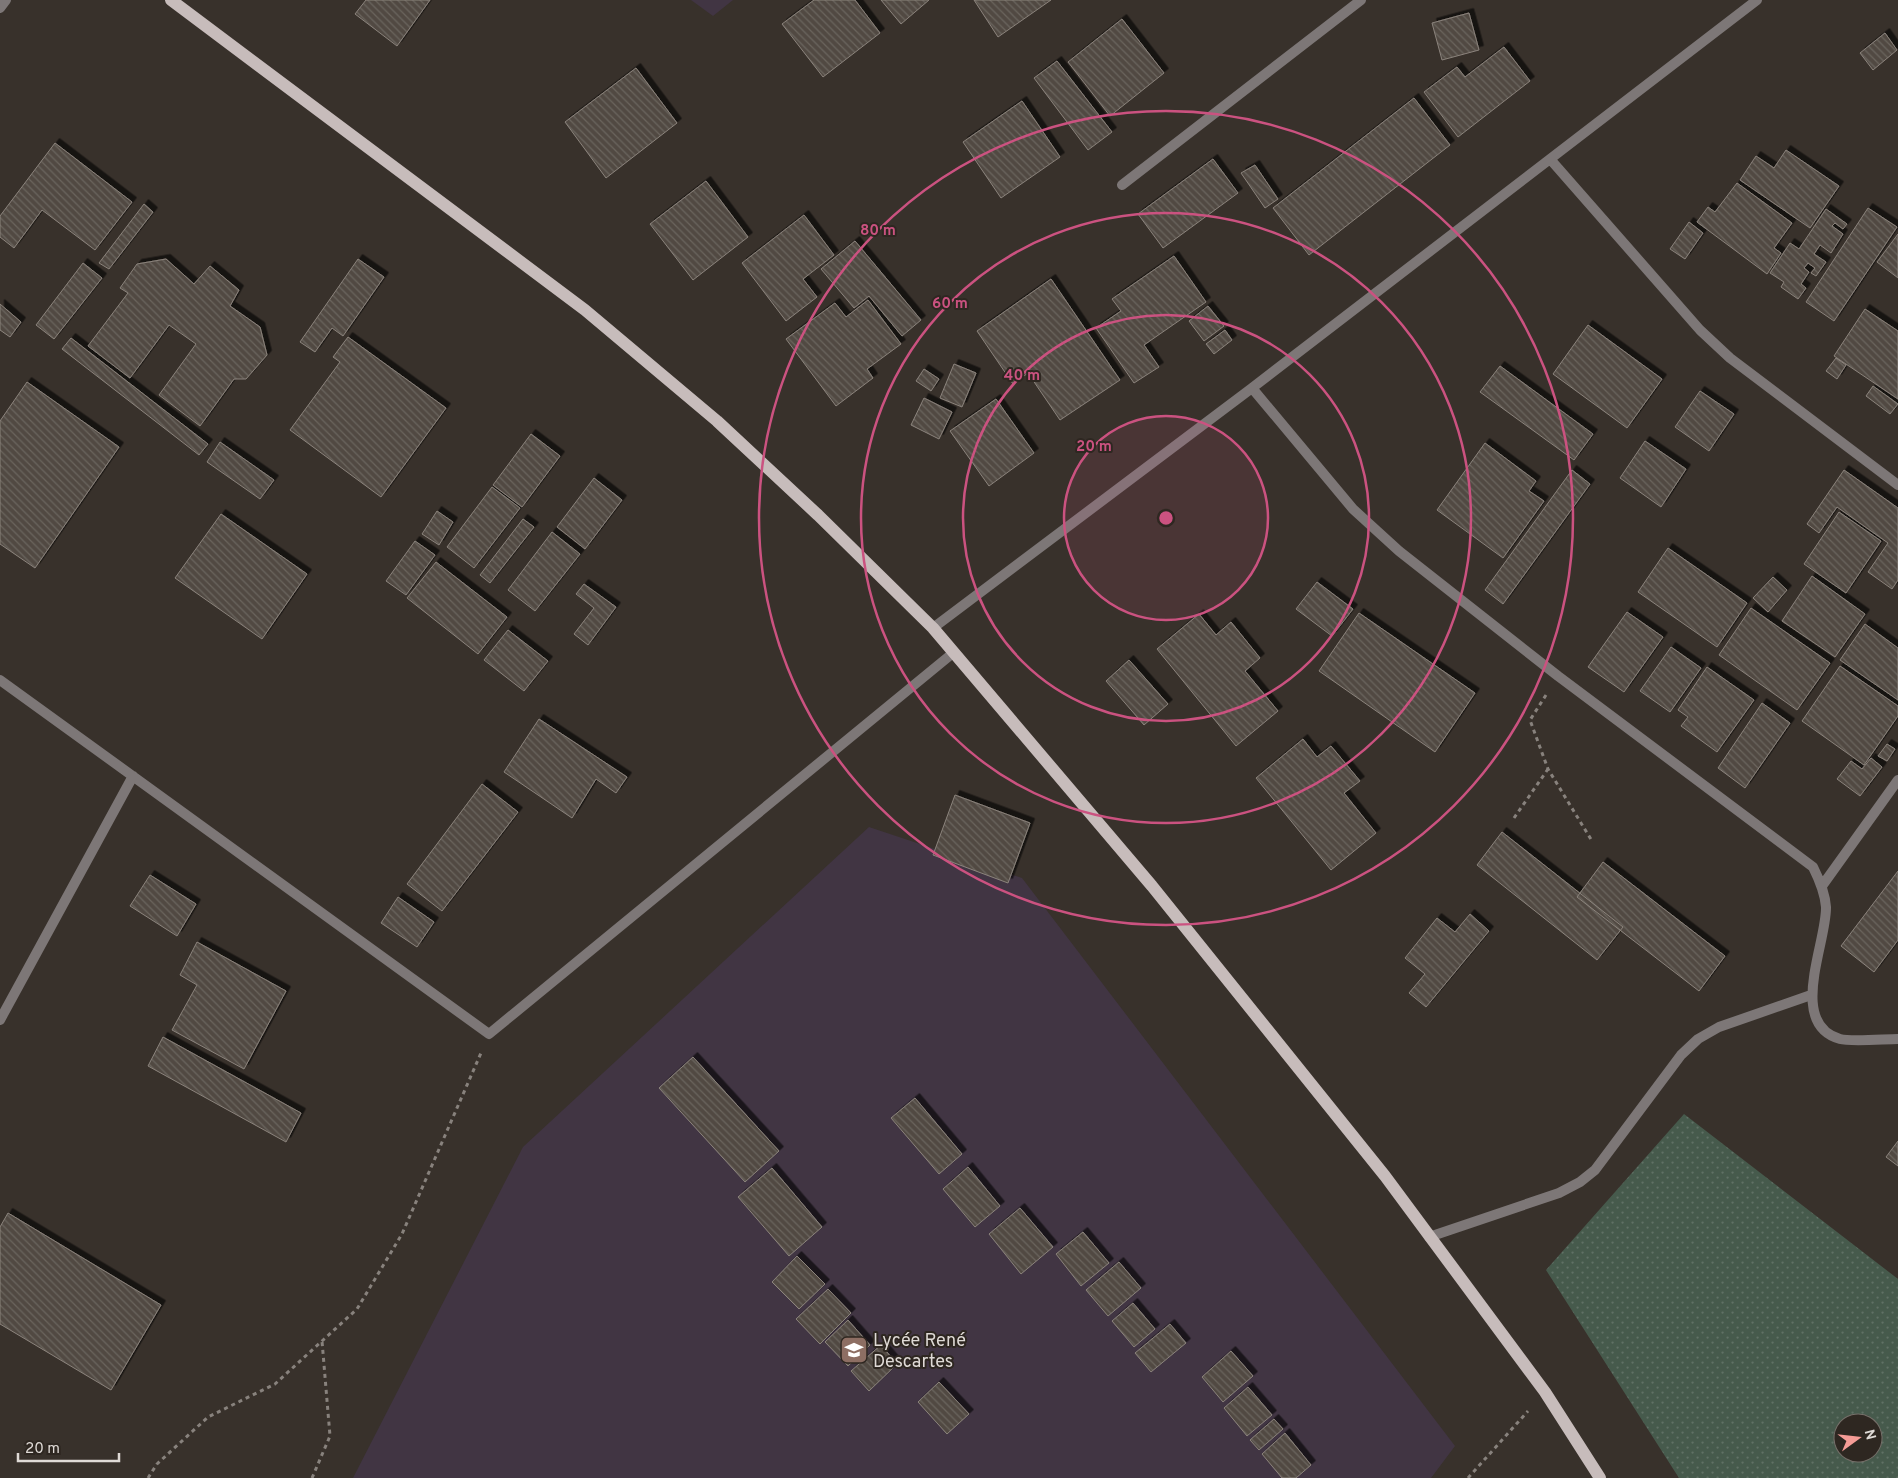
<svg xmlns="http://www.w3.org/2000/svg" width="1898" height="1478" viewBox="0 0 1898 1478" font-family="Overpass,sans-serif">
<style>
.education{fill:#413543}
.grass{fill:url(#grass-dots);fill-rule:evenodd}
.building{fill:url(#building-back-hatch);stroke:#8b837c;filter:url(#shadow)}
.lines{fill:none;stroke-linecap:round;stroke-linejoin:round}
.path{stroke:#88827d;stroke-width:3;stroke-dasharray:4 4;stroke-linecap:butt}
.minor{stroke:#7d7777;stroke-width:10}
.primary{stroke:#c7bcbb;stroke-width:12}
.ring{fill:none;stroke:#cb5280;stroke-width:2.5}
.labels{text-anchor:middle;stroke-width:4;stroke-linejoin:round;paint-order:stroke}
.poi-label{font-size:18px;fill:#dfdad6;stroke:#2e2721;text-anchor:start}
.centre{fill:#cb5280;stroke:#2e2721;stroke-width:2.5}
.ring-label{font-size:15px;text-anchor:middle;font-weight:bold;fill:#cb5280;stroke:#2e2721;stroke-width:4;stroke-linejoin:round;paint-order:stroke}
</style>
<defs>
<pattern id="grass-dots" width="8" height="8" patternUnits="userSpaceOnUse" patternTransform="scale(1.25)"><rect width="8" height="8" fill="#465a4c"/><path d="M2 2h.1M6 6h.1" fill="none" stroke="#607165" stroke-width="1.8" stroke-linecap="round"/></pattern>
<pattern id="building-back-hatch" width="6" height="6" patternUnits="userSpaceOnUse" patternTransform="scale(1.25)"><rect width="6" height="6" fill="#514a43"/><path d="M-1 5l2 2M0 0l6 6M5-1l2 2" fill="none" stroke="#6a645d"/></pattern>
<filter id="shadow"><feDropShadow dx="4.5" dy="-4.5" stdDeviation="0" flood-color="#0009"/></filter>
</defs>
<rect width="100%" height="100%" fill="#38312b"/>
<path class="education" d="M691,0H733L713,16Z
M869,827L1022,878L1455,1446L1431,1478H353L523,1147Z"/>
<path class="grass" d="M1684,1114L1898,1279V1478H1679L1546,1270ZM1843,1423H1873V1453H1843Z"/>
<path class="building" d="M366,0H430L397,46L355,14Z
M814,0H855L880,33L823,77L782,24Z
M881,0H929L901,24Z
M974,0H1051L998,37Z
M1469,13L1479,50L1442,60L1432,23Z
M1122,19L1164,73L1110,116L1068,62Z
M1885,33L1897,50L1873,70L1860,53Z
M1504,47L1530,81L1458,137L1424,92L1457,67L1465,77Z
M1057,61L1112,132L1088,150L1034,78Z
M636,68L677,123L606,178L565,122Z
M1414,98L1450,145L1309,255L1273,208Z
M1022,101L1060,157L1001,198L963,142Z
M55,143L132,202L95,250L42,210L14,248L0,237V216Z
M1786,150L1839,186L1810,228L1740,180L1756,156L1774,168Z
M1213,159L1238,193L1163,248L1138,214Z
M1255,165L1278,199L1265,208L1241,173Z
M706,181L748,237L693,280L650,224Z
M1737,183L1792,223L1774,248L1781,253L1767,274L1697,222L1708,207L1715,212Z
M144,204L153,212L109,269L99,263Z
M1868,208L1897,227L1834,321L1806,302Z
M1826,209L1847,224L1843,229L1835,223L1832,226L1843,234L1831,253L1820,245L1814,254L1826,262L1816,276L1811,273L1815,268L1808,263L1804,268L1809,272L1801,284L1806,288L1798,299L1781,287L1784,282L1770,273L1790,243L1799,249Z
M804,215L834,255L803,279L817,297L786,321L742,263Z
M1689,222L1703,233L1685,259L1670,249Z
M1898,234V278L1877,262Z
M855,241L921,320L902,336L869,296L854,308L821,269Z
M1174,256L1206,302L1144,345L1159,367L1134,383L1096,328L1121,311L1112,299Z
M166,259L194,284L210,266L239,290L230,306L260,327L267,355L246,379H234L200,426L159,395L196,344L169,325L130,378L88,346L128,293L120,288L137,264Z
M358,259L384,277L343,336L332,328L315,352L300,342Z
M83,263L102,278L54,339L36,325Z
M1051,279L1120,380L1060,420L1028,373L1013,384L977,331Z
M868,300L901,344L867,369L873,378L836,406L786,339L835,303L846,317Z
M0,304L21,322L10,337L0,330Z
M1208,306L1224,326L1204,341L1189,321Z
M1865,309L1898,331V399L1834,356Z
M1588,325L1662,379L1627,428L1553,374Z
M1225,330L1232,340L1214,354L1206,344Z
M348,337L446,408L381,497L290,430L340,362L333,357Z
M71,338L208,444L199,455L62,349Z
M1836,358L1846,365L1837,379L1826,371Z
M954,364L976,373L962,407L940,398Z
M1500,366L1593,434L1574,460L1480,392Z
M924,369L939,379L931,391L916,381Z
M27,382L119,447L35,568L0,544V421Z
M1873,386L1898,404L1890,414L1866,396Z
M1700,391L1734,414L1709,451L1675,427Z
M924,398L952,412L939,439L911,425Z
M996,399L1034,453L989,486L950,431Z
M531,434L560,456L522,507L493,485Z
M1645,441L1686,469L1661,507L1620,478Z
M220,442L274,480L260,499L207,462Z
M1485,443L1536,481L1529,491L1544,501L1503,558L1437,510Z
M1572,470L1590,484L1503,604L1485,590Z
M1844,470L1898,508V580L1892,589L1868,572L1888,543L1837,507L1819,533L1807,524Z
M594,478L622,500L585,549L557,527Z
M492,487L520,508L474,568L447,547Z
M437,511L453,522L439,545L422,534Z
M1839,512L1881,541L1846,593L1804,564Z
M221,514L307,574L262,639L175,578Z
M523,519L534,527L490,583L480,575Z
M552,532L580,554L535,611L508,590Z
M415,541L435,555L406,595L386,581Z
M1668,548L1747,603L1717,647L1638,592Z
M436,562L507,617L478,654L407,598Z
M1812,576L1865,614L1835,657L1782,621Z
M1773,577L1787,590L1768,612L1753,598Z
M1317,582L1353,609L1332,636L1296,609Z
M584,584L616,607L588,645L574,634L594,608L576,594Z
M1751,608L1830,663L1797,710L1719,655Z
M1627,612L1663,637L1624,692L1588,667Z
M1359,613L1475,693L1435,752L1319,671Z
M1199,614L1216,635L1231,622L1260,658L1245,671L1278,711L1236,746L1157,649Z
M1865,624L1898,648V700L1840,660Z
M508,630L548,661L524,691L484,660Z
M1671,647L1701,668L1670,712L1640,691Z
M1129,660L1168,704L1144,725L1106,681Z
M1840,666L1898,706V716L1864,765L1802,721Z
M1707,667L1754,700L1717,752L1681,726L1688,717L1678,710Z
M1762,703L1790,723L1745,788L1718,768Z
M539,719L627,777L616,793L596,779L572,818L504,772Z
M1303,739L1317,757L1331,746L1360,781L1344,793L1376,833L1331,870L1256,778Z
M1887,744L1895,749L1887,761L1878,756Z
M1871,758L1882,767L1860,796L1837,779L1851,761L1862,769Z
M482,784L518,812L442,911L407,884Z
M955,795L1030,823L1008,883L933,855Z
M1502,832L1623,927L1597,960L1477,865Z
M1603,862L1725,956L1699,991L1577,897Z
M1898,871V940L1874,972L1841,946Z
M150,875L196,904L177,936L130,906Z
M398,897L434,922L417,947L381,923Z
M1470,914L1489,931L1426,1007L1409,993L1425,974L1405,958L1437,918L1455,932Z
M197,942L286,991L244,1069L172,1030L197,985L180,975Z
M163,1037L301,1113L286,1142L148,1066Z
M693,1057L779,1151L745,1182L659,1088Z
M915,1098L962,1154L939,1174L891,1118Z
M1898,1141V1166L1886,1157Z
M968,1167L1000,1206L975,1227L943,1189Z
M772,1168L822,1227L789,1256L738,1197Z
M1020,1208L1053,1247L1021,1274L989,1234Z
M8,1213L161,1305L111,1390L0,1324V1227Z
M1083,1232L1109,1263L1081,1286L1056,1254Z
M797,1256L825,1284L799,1309L772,1282Z
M1119,1262L1141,1288L1108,1316L1086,1290Z
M828,1289L851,1313L820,1344L796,1319Z
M1133,1303L1155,1329L1134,1347L1112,1321Z
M848,1320L870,1345L848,1366L825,1342Z
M1170,1324L1186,1343L1151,1372L1135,1353Z
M881,1345L897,1364L869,1391L851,1371Z
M1231,1351L1253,1376L1223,1402L1202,1377Z
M939,1382L969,1414L947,1434L918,1402Z
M1248,1387L1272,1415L1247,1436L1224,1408Z
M1274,1419L1283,1429L1259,1450L1250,1440Z
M1285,1433L1311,1465L1296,1478H1282L1262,1454Z"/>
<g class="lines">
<path class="path" d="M1546,695L1530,720L1548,769L1592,841
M1514,818L1548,769
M148,1478L157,1464L208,1417L275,1384L357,1309L402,1234L481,1053
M312,1478L330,1436L322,1341
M1468,1478L1528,1411"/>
<path class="minor" d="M0,8L6,0
M1550,159L1700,330L1730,358L1898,485
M1122,185L1361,0
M1252,388L1353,509L1399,551L1558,676L1813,867C1819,879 1825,892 1826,907C1827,942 1787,1024 1840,1039C1851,1042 1885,1039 1898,1039
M933,628L1252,388L1757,0
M0,680L489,1034L953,653
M1822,886L1898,780
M0,1020L133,776
M1429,1237L1559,1193L1580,1182L1595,1170L1681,1055L1698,1039L1719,1027L1811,995"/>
<path class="primary" d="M171,0L585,310L717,421L818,515L933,628L1152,886L1385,1176L1545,1392L1600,1478"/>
</g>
<circle cx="1166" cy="518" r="102" fill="#cb5280" fill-opacity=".12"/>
<g class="ring">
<circle cx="1166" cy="518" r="102"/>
<circle cx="1166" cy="518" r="203"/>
<circle cx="1166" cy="518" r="305"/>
<circle cx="1166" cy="518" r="407"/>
</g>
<defs>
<g id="school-square" transform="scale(1.4375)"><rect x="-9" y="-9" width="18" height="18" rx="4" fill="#8d6e63" stroke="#2e2721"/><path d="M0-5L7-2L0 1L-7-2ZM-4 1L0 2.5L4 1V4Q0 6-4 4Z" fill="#fff"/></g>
</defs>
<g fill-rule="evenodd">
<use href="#school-square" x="854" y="1350"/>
</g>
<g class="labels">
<g class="poi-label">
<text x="873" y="1346">Lycée René<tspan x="873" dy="21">Descartes</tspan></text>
</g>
</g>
<circle cx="1166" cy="518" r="8" class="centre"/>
<g class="ring-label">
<text x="878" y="235">80 m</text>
<text x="950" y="308">60 m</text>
<text x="1022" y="380">40 m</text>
<text x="1094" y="451">20 m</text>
</g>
<g transform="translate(1858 1438) rotate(75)"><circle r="24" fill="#2e2721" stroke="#756f69"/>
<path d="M0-4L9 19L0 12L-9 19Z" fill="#f59c96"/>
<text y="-8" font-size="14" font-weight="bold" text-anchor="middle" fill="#dfdad6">N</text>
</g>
<path d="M18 1453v8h101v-8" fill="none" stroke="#dfdad6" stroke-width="2.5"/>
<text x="25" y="1453" font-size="15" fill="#dfdad6" stroke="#2e2721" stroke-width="4" paint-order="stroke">20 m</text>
</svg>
